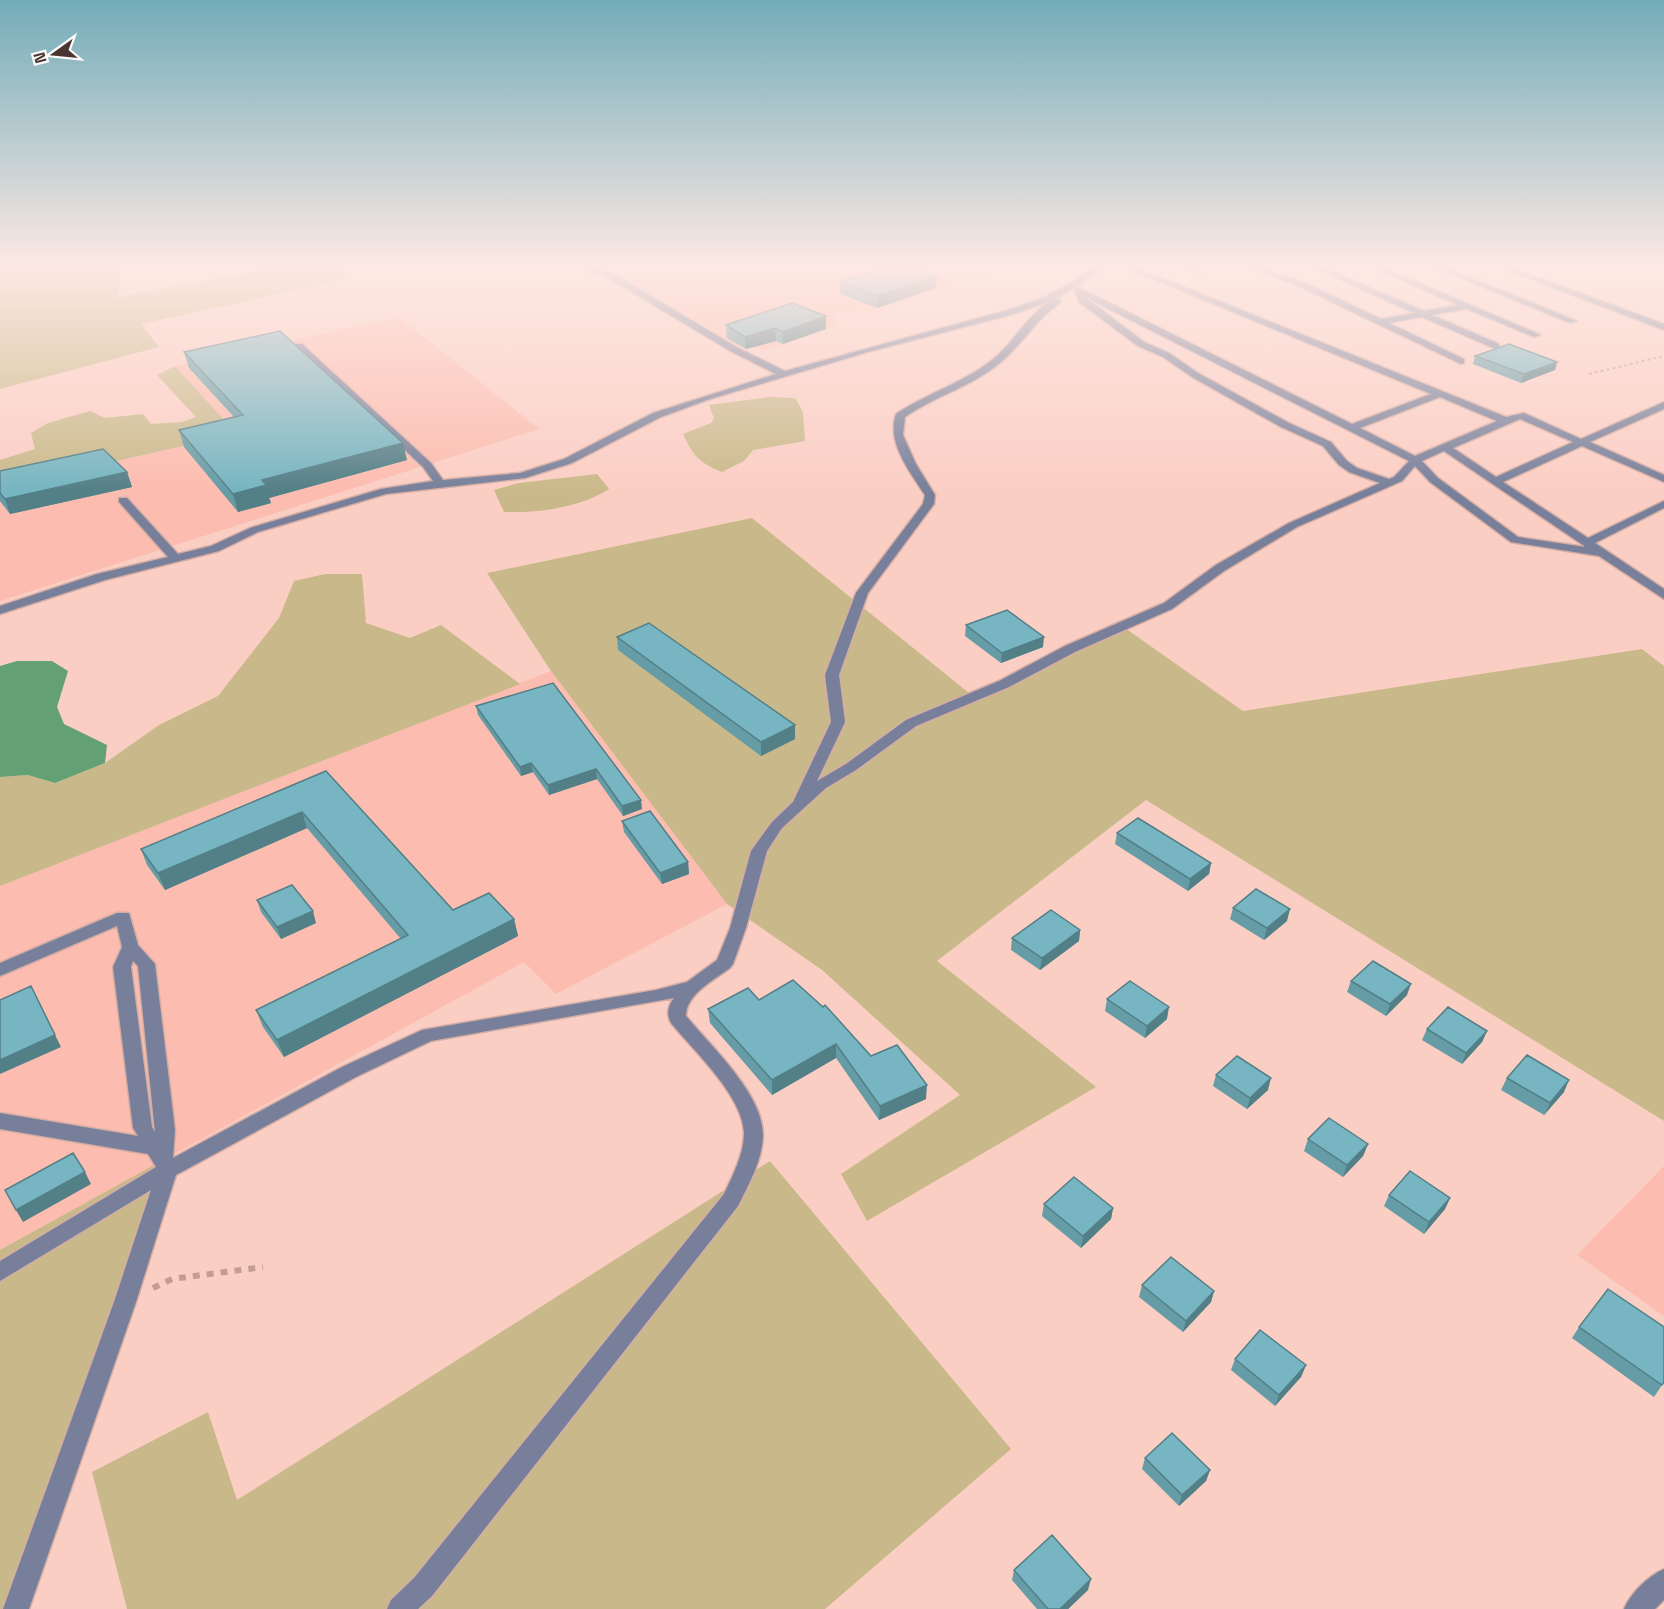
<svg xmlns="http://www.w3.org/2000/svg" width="1664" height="1609" viewBox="0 0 1664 1609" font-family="'Space Grotesk',sans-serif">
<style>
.built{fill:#fcbcaf}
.green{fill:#c9b98a}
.water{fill:#63a073}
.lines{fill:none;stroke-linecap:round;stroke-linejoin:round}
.minor-casing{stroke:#d4ada4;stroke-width:3}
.path-far1{stroke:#c39d95;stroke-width:2;stroke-dasharray:3 3;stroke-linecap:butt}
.path{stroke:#c39d95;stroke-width:6;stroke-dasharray:7 7;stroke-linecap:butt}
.minor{fill:#777f9a;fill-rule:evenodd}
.wall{fill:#659ca6}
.shaded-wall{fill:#537f87}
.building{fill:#76b5c1;stroke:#537f87;stroke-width:1.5}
</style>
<rect width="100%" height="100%" fill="#fbcec4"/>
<path class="built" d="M631,267H1003L869,313L857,310L849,314L840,312L830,316L836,318L833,320L838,324L768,350L739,347L613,271Z
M399,317L539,429L0,601V487L237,434L175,366Z
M551,671L727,904L556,994L524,962L0,1250V886Z
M1664,1166V1316L1577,1255Z"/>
<path class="green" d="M0,267H120L119,297L275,267H336L352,278L141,324L159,347L0,389Z
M175,366L237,434L0,487V460L35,449L31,433L48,423L90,411L105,418L143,414L151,424L182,422L196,417L157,375Z
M770,397L795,398L803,412L805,441L753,450L744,461L722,472C700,463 693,456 683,434L711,423L714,418L709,405Z
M597,474L609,489C580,508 538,513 504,512L494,490L519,483Z
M752,518L974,697L1122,626L1243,711L1642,649L1664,666V1121L1146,800L937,961L1096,1087L867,1221L841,1174L960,1095L822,970L727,904L551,671L487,573Z
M325,574H362L366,623L410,638L441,625L520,684L0,886V777L28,775L55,783L105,763L159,725L218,696L279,618L294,581Z
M163,1160L16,1609H0V1250Z
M770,1161L1011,1449L825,1609H127L92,1472L208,1412L237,1500Z"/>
<path class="water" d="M17,661H52L68,671L57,707L64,724L107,745L105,763L55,783L28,775L0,777V666Z"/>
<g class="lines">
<g class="minor-casing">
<path id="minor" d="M579,267H591L614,274L738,348L785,371L1008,310L1045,297L1074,281L1092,267H1101L1080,285L1051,301L1014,314L868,352L710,399L661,417L572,463L525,478L386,494L258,532L219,551L105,580L0,614V606L97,574L168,557L119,502V498H127L178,554L211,546L250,528L381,489L433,481L423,467L296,348V344H302L431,463L443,480L520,473L564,459L653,413L776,374L732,352L608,278Z
M1124,267H1135L1506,417L1524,413L1581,439L1664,402V409L1590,442L1664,475V482L1582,446L1503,482L1588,538L1664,501V508L1595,543L1664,589V599L1599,556L1511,542L1430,482L1415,466L1402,481L1297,527L1224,571L1172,609L1075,652L1009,687L916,726L856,770L826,788L782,828L767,851L746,928L733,964L730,968C714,980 686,994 686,1016C711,1046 764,1095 763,1136C762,1161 749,1184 738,1206L432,1596L418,1609H387L391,1600L414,1578L724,1194C733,1175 744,1154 744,1133C743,1096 693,1050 671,1023C666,1014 668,1006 674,998L431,1041L356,1077L176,1175L136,1302L29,1609H3L114,1302L151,1190L0,1281V1261L156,1167L148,1154L0,1129V1113L138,1136L133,1128L113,967L122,947L117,926L0,976V963L117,913H129L138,945L155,964L175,1130L173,1158L342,1067L422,1030L656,990L687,982L717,960L730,928L751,851L772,822L793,802L831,722L825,675L856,593L923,504L925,495C910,472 886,442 896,414C930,391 974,380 1003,350C1016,337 1041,298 1060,299V303C1036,319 1023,344 1001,362C973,386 935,396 905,417L903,435L916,464L935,495L934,504L868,593L839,675L845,722L817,781L846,764L906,720L999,681L1065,646L1164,603L1216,565L1289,523L1380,483L1349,472L1339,465L1323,446L1281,427L1192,377L1163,357L1138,346L1079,302L1074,288H1080L1352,424L1431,394ZM1085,297L1409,461L1394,477L1389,479L1357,468L1347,461L1331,442L1289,423L1198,373L1169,353L1144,342ZM1440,397L1497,421L1415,456L1360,428ZM1520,419L1573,442L1496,477L1453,448ZM1444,451L1583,545L1585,547L1518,537L1438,478L1422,461ZM133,961L138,966L155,1132L152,1127L131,967Z
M1183,267H1195L1203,271L1199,273Z
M1249,267H1261L1306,283L1381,319L1414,313L1311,267H1322L1424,311L1458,305L1371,267H1382L1541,335L1534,337L1467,309L1432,315L1499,344V348H1493L1422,317L1389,323L1464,359V363L1461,364L1300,287Z
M1434,267H1445L1577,321L1570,323Z
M1498,267H1510L1664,324V330Z
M1664,1569V1600L1655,1609H1624C1631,1593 1648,1576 1664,1569Z"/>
</g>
<path class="path-far1" d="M1589,374L1664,356"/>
<path class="path" d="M153,1288L172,1279L263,1267"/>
<use href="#minor" class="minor"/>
</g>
<path class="wall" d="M840,282L936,288L877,308L840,294Z
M826,316V329L783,344L776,341L746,349L727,338L726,325Z
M184,352L407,460L269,498L271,503L238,512L184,447L179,430L234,417L189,368Z
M1475,356L1557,362L1555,370L1521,383L1473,364Z
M0,471L127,472L132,487L10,514L0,501Z
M966,625L1043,647L1001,663L965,636Z
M617,637L795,725V739L761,756L618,650Z
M553,683L642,809L623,816L597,779L549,795L533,772L521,776L478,715L476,706Z
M326,771L453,910L514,919L518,936L284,1057L263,1027L256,1010L401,939L307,828L165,890L147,865L141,849Z
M622,821L688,862L689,874L662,884L624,832Z
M1117,833L1211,863L1209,874L1188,891L1115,844Z
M257,900L316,923L281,939L261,912Z
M1233,908L1287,921L1264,940L1230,919Z
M1080,930L1079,941L1040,970L1011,950L1012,938Z
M1351,981L1407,995L1386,1016L1347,992Z
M1107,999L1167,1019L1145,1038L1105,1011Z
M759,1000L871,1056L926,1099L879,1120L836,1058L772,1095L710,1023L708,1009Z
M1427,1029L1487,1031L1482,1042L1462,1064L1422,1040Z
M1216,1075L1268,1090L1247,1109L1213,1086Z
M1507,1078L1564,1092L1544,1115L1501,1090Z
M1308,1139L1368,1144L1363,1156L1343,1177L1304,1151Z
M1389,1195L1450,1198L1445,1209L1424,1234L1384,1206Z
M1044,1204L1113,1208L1111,1219L1081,1248L1042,1216Z
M1142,1285L1214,1291L1211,1302L1183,1332L1139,1297Z
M1579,1327L1664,1382L1654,1397L1572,1338Z
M1235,1359L1306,1365L1301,1377L1275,1406L1231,1370Z
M1145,1458L1210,1470L1206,1481L1179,1506L1142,1469Z
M1014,1570L1088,1590L1068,1609H1037L1012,1580Z"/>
<path class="shaded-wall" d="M937,276L936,288L877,308V296Z
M826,316V329L783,344V332Z
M775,328L776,341L746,349L745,337Z
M1557,362L1555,370L1521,383L1524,374Z
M403,443L407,460L269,498L271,503L238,512L233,494L262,480Z
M127,472L132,487L10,514L5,499Z
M1044,637L1043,647L1001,663L1002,653Z
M795,725V739L761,756V742Z
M531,763L533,772L521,776L520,767Z
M596,769L597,779L549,795L548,785Z
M641,800L642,809L623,816L622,806Z
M302,812L307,828L165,890L158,873Z
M688,862L689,874L662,884L660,873Z
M1211,863L1209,874L1188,891L1190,879Z
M1290,909L1287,921L1264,940L1267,928Z
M313,911L316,923L281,939L277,927Z
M514,919L518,936L284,1057L277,1040Z
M1080,930L1079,941L1040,970L1042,958Z
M1411,984L1407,995L1386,1016L1390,1004Z
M31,986L61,1047L0,1074V1060Z
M1169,1007L1167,1019L1145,1038L1147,1026Z
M1487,1031L1482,1042L1462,1064L1466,1053Z
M836,1044V1058L772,1095V1080Z
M1271,1078L1268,1090L1247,1109L1250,1098Z
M1569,1080L1564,1092L1544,1115L1550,1103Z
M927,1085L926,1099L879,1120L880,1106Z
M1368,1144L1363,1156L1343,1177L1347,1165Z
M85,1172L91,1184L23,1222L16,1210Z
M1450,1198L1445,1209L1424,1234L1429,1222Z
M1113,1208L1111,1219L1081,1248L1083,1236Z
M1214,1291L1211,1302L1183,1332L1186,1321Z
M1306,1365L1301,1377L1275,1406L1279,1395Z
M1210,1470L1206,1481L1179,1506L1182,1495Z
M1091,1579L1088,1590L1068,1609H1060Z"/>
<path class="building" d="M887,267H912L937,276L877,296L840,282Z
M792,303L826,316L783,332L775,328L745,337L726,325Z
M280,331L403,443L262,480L266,485L233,494L179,430L243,415L184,352Z
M1509,344L1557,362L1524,374L1475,356Z
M103,449L127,472L5,499L0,493V471Z
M1007,610L1044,637L1002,653L966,625Z
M649,623L795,725L761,742L617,637Z
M553,683L641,800L622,806L596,769L548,785L531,763L520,767L476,706Z
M326,771L453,910L489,893L514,919L277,1040L256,1010L408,935L302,812L158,873L141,849Z
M650,811L688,862L660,873L622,821Z
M1138,818L1211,863L1190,879L1117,833Z
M292,885L313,911L277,927L257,900Z
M1256,889L1290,909L1267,928L1233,908Z
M1051,910L1080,930L1042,958L1012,938Z
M1373,961L1411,984L1390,1004L1351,981Z
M793,980L823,1007L825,1005L871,1056L897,1045L927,1085L880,1106L836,1044L772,1080L708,1009L748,988L759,1000Z
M1130,981L1169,1007L1147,1026L1107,999Z
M31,986L55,1035L0,1060V1000Z
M1448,1007L1487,1031L1466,1053L1427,1029Z
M1527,1055L1569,1080L1550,1103L1507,1078Z
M1237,1056L1271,1078L1250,1098L1216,1075Z
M1329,1118L1368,1144L1347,1165L1308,1139Z
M73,1153L85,1172L16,1210L5,1190Z
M1410,1171L1450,1198L1429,1222L1389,1195Z
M1074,1177L1113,1208L1083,1236L1044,1204Z
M1171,1257L1214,1291L1186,1321L1142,1285Z
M1608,1289L1664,1327V1382L1662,1385L1579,1327Z
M1260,1330L1306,1365L1279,1395L1235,1359Z
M1172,1433L1210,1470L1182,1495L1145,1458Z
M1052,1535L1091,1579L1060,1609H1048L1014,1570Z"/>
<linearGradient id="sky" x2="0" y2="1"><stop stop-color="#73acb9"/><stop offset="0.54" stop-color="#fde9e4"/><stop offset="1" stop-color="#fde9e4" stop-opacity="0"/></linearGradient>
<rect width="1664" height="492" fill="url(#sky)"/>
<g transform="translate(54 54) rotate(255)" stroke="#fbfbfb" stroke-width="4.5" paint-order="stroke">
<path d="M0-4.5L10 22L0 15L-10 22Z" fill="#4c3631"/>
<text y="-9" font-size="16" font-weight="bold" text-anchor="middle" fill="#4c3631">N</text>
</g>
</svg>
